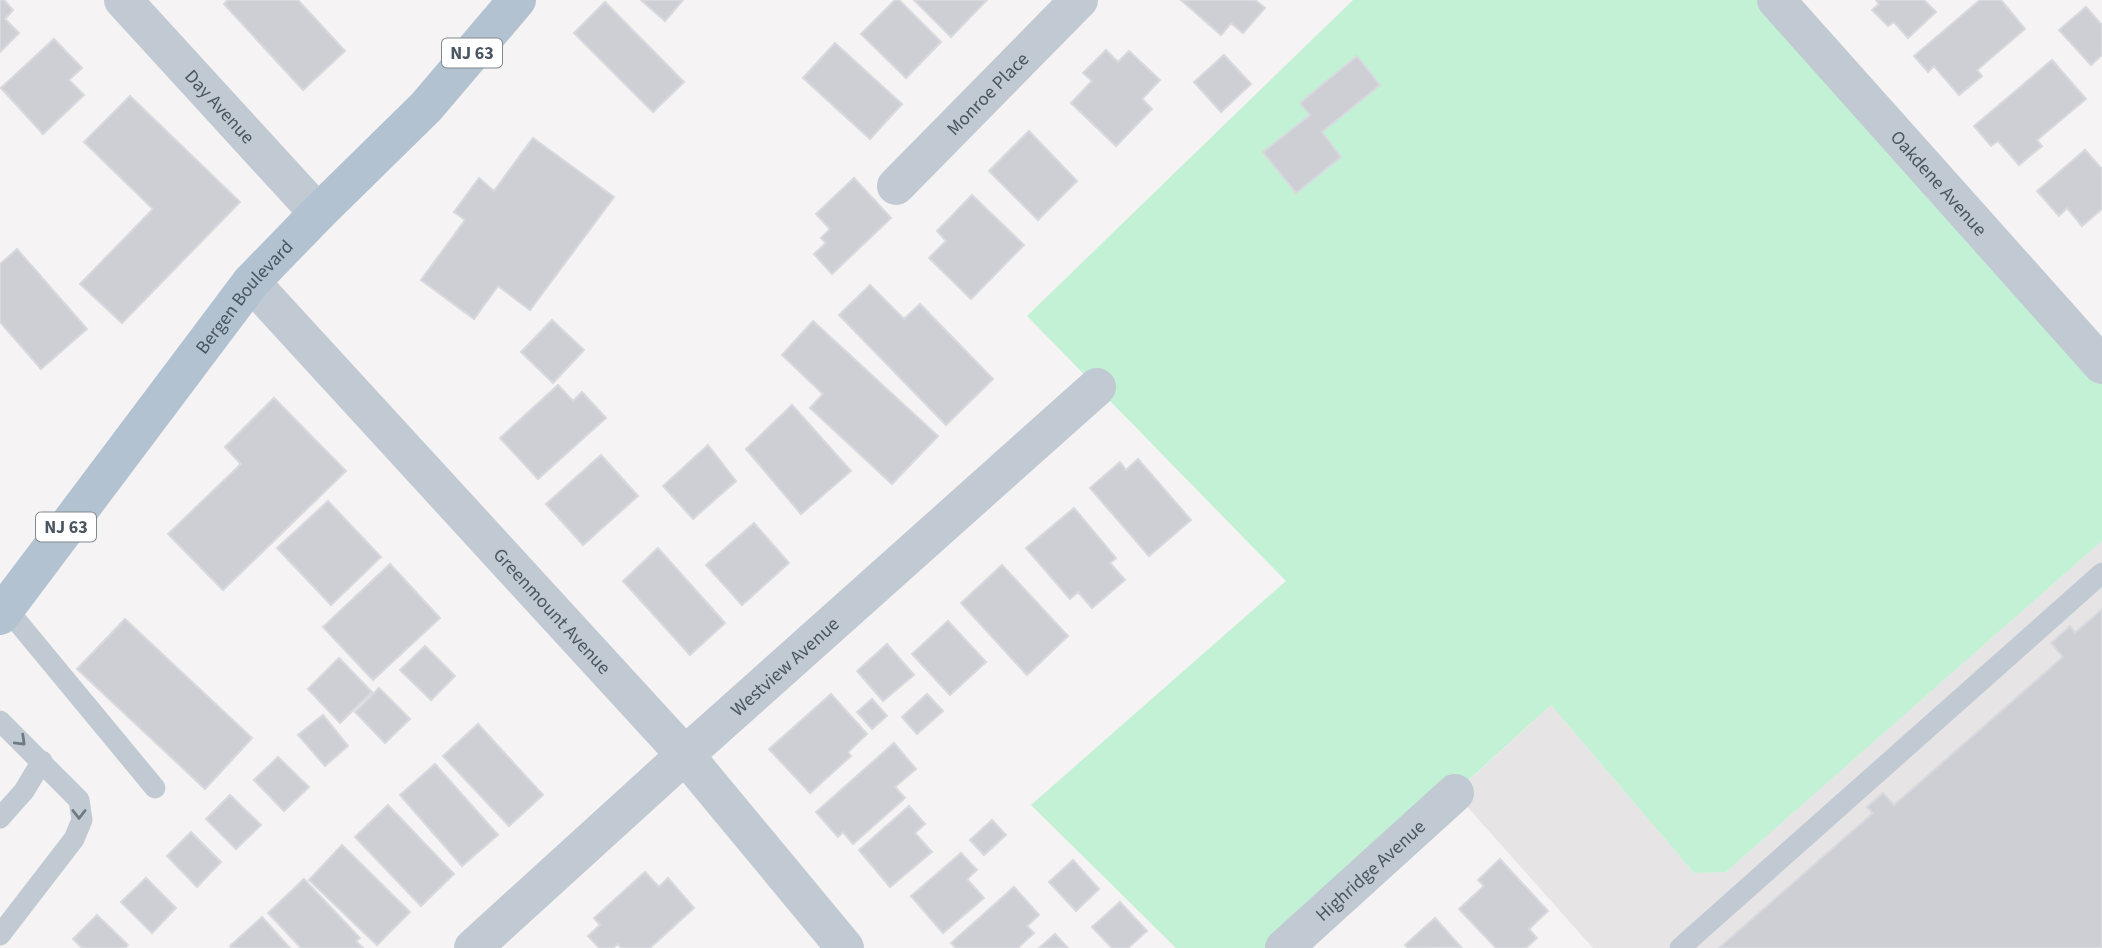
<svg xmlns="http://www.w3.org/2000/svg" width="2102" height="948" viewBox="0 0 2102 948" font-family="'Source Sans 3',sans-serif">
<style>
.education{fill:#e6e4e5}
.green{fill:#c3f1d5}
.building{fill:#cdcfd5;stroke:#d7d9de;stroke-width:2}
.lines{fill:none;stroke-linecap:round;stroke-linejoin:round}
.lane{stroke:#c1cad2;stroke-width:21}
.street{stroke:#c1cad2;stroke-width:38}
.primary{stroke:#b3c2d1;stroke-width:38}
.oneway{stroke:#6e7983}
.labels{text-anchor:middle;stroke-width:5;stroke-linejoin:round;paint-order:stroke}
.shield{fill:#fff;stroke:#808990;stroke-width:2}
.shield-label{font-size:18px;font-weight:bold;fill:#4a5661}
.street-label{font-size:19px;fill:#4a5661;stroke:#fff}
</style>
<rect width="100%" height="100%" fill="#f5f3f3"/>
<path class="education" d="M2102,541V948H1593L1455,793L1551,705L1694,873L1726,872Z"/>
<path class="green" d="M1353,0H1776L2102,365V541L1726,872L1694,873L1551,705L1284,948H1176L1031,805L1286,581L1027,316Z"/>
<path class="building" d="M0,0H4L13,10L5,19L19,33L0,52Z
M228,0H298L345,51L303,90L224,4Z
M641,0H683L665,21Z
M895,0H899L941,42L906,78L861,34Z
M914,0H987L951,37Z
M1181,0H1255L1265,8L1243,33L1231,23L1221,35Z
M1876,0H1924L1936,12L1908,38L1894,22L1888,26L1872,10L1879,4Z
M1980,0H2001L2025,29L1977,70L1982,76L1959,95L1934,66L1928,72L1914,56Z
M605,2L684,82L653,112L574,33Z
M2086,7L2102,25V55L2091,65L2059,30Z
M54,39L82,68L69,80L84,95L43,134L1,88Z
M835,43L902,104L870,139L803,78Z
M1106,50L1118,62L1129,51L1160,80L1142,99L1152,109L1116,146L1071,103L1092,81L1083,73Z
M1224,55L1251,84L1221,112L1194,82Z
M1357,56L1380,85L1322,132L1341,157L1296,193L1263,152L1310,115L1300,103Z
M2052,60L2086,99L2037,140L2042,146L2019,165L1998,141L1991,146L1974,126Z
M130,96L240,202L122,323L80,284L153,209L84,142Z
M1029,131L1077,181L1038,220L989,171Z
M533,138L614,197L530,310L498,286L474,319L421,280L465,220L454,212L479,178L494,191Z
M2085,150L2102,169V209L2082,226L2067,208L2059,216L2037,191Z
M854,178L891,218L832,274L814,254L826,243L821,238L830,229L816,214Z
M972,195L1024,245L971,299L929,258L946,241L937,231Z
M17,249L87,329L41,369L0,322V264Z
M870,285L904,319L920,304L993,379L946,425L839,315Z
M552,320L584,350L553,383L521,352Z
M813,321L938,436L892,484L810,408L823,394L782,355Z
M558,385L573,401L582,392L606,418L538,479L500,438Z
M274,398L346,471L223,590L168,534L241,464L225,447Z
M792,405L851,471L801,514L746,449Z
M708,445L736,481L693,519L663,486Z
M601,455L638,496L583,545L546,504Z
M1138,459L1191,520L1149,556L1090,488L1120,462L1126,470Z
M328,501L381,557L331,605L277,548Z
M1074,508L1116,558L1110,563L1125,580L1092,608L1078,592L1070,599L1026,548Z
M754,523L789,563L742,605L706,565Z
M658,548L725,623L690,655L623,581Z
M390,564L440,618L373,680L323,627Z
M1002,565L1068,636L1027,675L961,603Z
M2102,609V948H1719L1873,813L1867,807L1883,793L1894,805L2063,657L2051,643L2070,626L2075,633Z
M125,619L252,738L205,789L77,669Z
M948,621L986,662L950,695L912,654Z
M887,644L914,675L883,701L857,671Z
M425,646L455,676L431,700L400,670Z
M339,658L372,692L340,723L308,689Z
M379,688L410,719L385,743L355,712Z
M831,694L867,734L848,752L851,756L810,793L769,749Z
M927,694L943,711L917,734L902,717Z
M872,699L887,716L872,729L857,712Z
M323,715L348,746L325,766L298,735Z
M478,724L543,795L509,826L443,756Z
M894,743L916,769L895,787L905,798L853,844L843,832L838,837L816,812Z
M278,757L309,787L284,811L254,780Z
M435,764L498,835L462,866L400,795Z
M230,795L261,825L236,849L206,819Z
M388,805L454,874L421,906L355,837Z
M909,806L925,824L915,833L932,852L890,887L859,850Z
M992,820L1006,835L984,855L970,840Z
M191,832L221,862L197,887L167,856Z
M342,845L410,912L377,945L309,880Z
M961,853L977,870L967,879L984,898L943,933L911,896Z
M1500,859L1548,911L1529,929L1537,938L1526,948H1496L1459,909L1484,886L1478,880Z
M1073,860L1099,889L1076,911L1049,882Z
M645,872L659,887L668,878L694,908L650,948H621L618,944L613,948H599L588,936L600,925L594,918Z
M146,878L176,908L152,933L121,902Z
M304,879L360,938L356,941L363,948H301L268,913Z
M1014,887L1039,915L1027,926L1034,933L1018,948H956L951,943Z
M1120,902L1147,931L1128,948H1112L1092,927Z
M97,915L128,945L125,948H82L73,939Z
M262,917L290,948H232L230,946Z
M1435,918L1461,947L1408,948L1405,945Z
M1055,934L1068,948H1039Z"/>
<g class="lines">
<path class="lane" d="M6,608L155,788
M0,721L79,800L82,820L74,839L0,935
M0,818L24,791L42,761
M1680,948L2102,573"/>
<g class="street">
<path id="s1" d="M123,0L318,213"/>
<path id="s2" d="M1776,0L2102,365"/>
<path id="s3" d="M896,186L1079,0"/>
<path id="s4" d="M251,282L685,755L845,948"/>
<path id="s5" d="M473,948L685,755L1097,387"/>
<path id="s6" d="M1284,948L1455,793"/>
</g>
<path class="primary" id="s7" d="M0,616L251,282L318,213L426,107L517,0"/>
</g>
<defs><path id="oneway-chevron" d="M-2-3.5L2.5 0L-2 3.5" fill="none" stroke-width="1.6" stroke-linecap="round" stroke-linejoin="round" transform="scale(1.75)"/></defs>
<g class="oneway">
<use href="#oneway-chevron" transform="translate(21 741) rotate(44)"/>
<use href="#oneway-chevron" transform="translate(79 814) rotate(90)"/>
</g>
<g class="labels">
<g class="shield">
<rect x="442" y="38.5" width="60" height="29" rx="5"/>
<rect x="36" y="512.5" width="60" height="29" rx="5"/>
</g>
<g class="shield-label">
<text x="472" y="59">NJ 63</text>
<text x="66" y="533">NJ 63</text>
</g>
<g class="street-label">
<text dy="7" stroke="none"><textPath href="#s3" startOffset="130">Monroe Place</textPath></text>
<text dy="7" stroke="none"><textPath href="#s1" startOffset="144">Day Avenue</textPath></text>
<text dy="7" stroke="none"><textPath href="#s2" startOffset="245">Oakdene Avenue</textPath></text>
<text dy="7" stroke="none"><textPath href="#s7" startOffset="402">Bergen Boulevard</textPath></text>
<text dy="7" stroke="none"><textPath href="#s4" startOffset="446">Greenmount Avenue</textPath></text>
<text dy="7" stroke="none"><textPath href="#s5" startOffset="420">Westview Avenue</textPath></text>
<text dy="7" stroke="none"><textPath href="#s6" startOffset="116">Highridge Avenue</textPath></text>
</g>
</g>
</svg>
